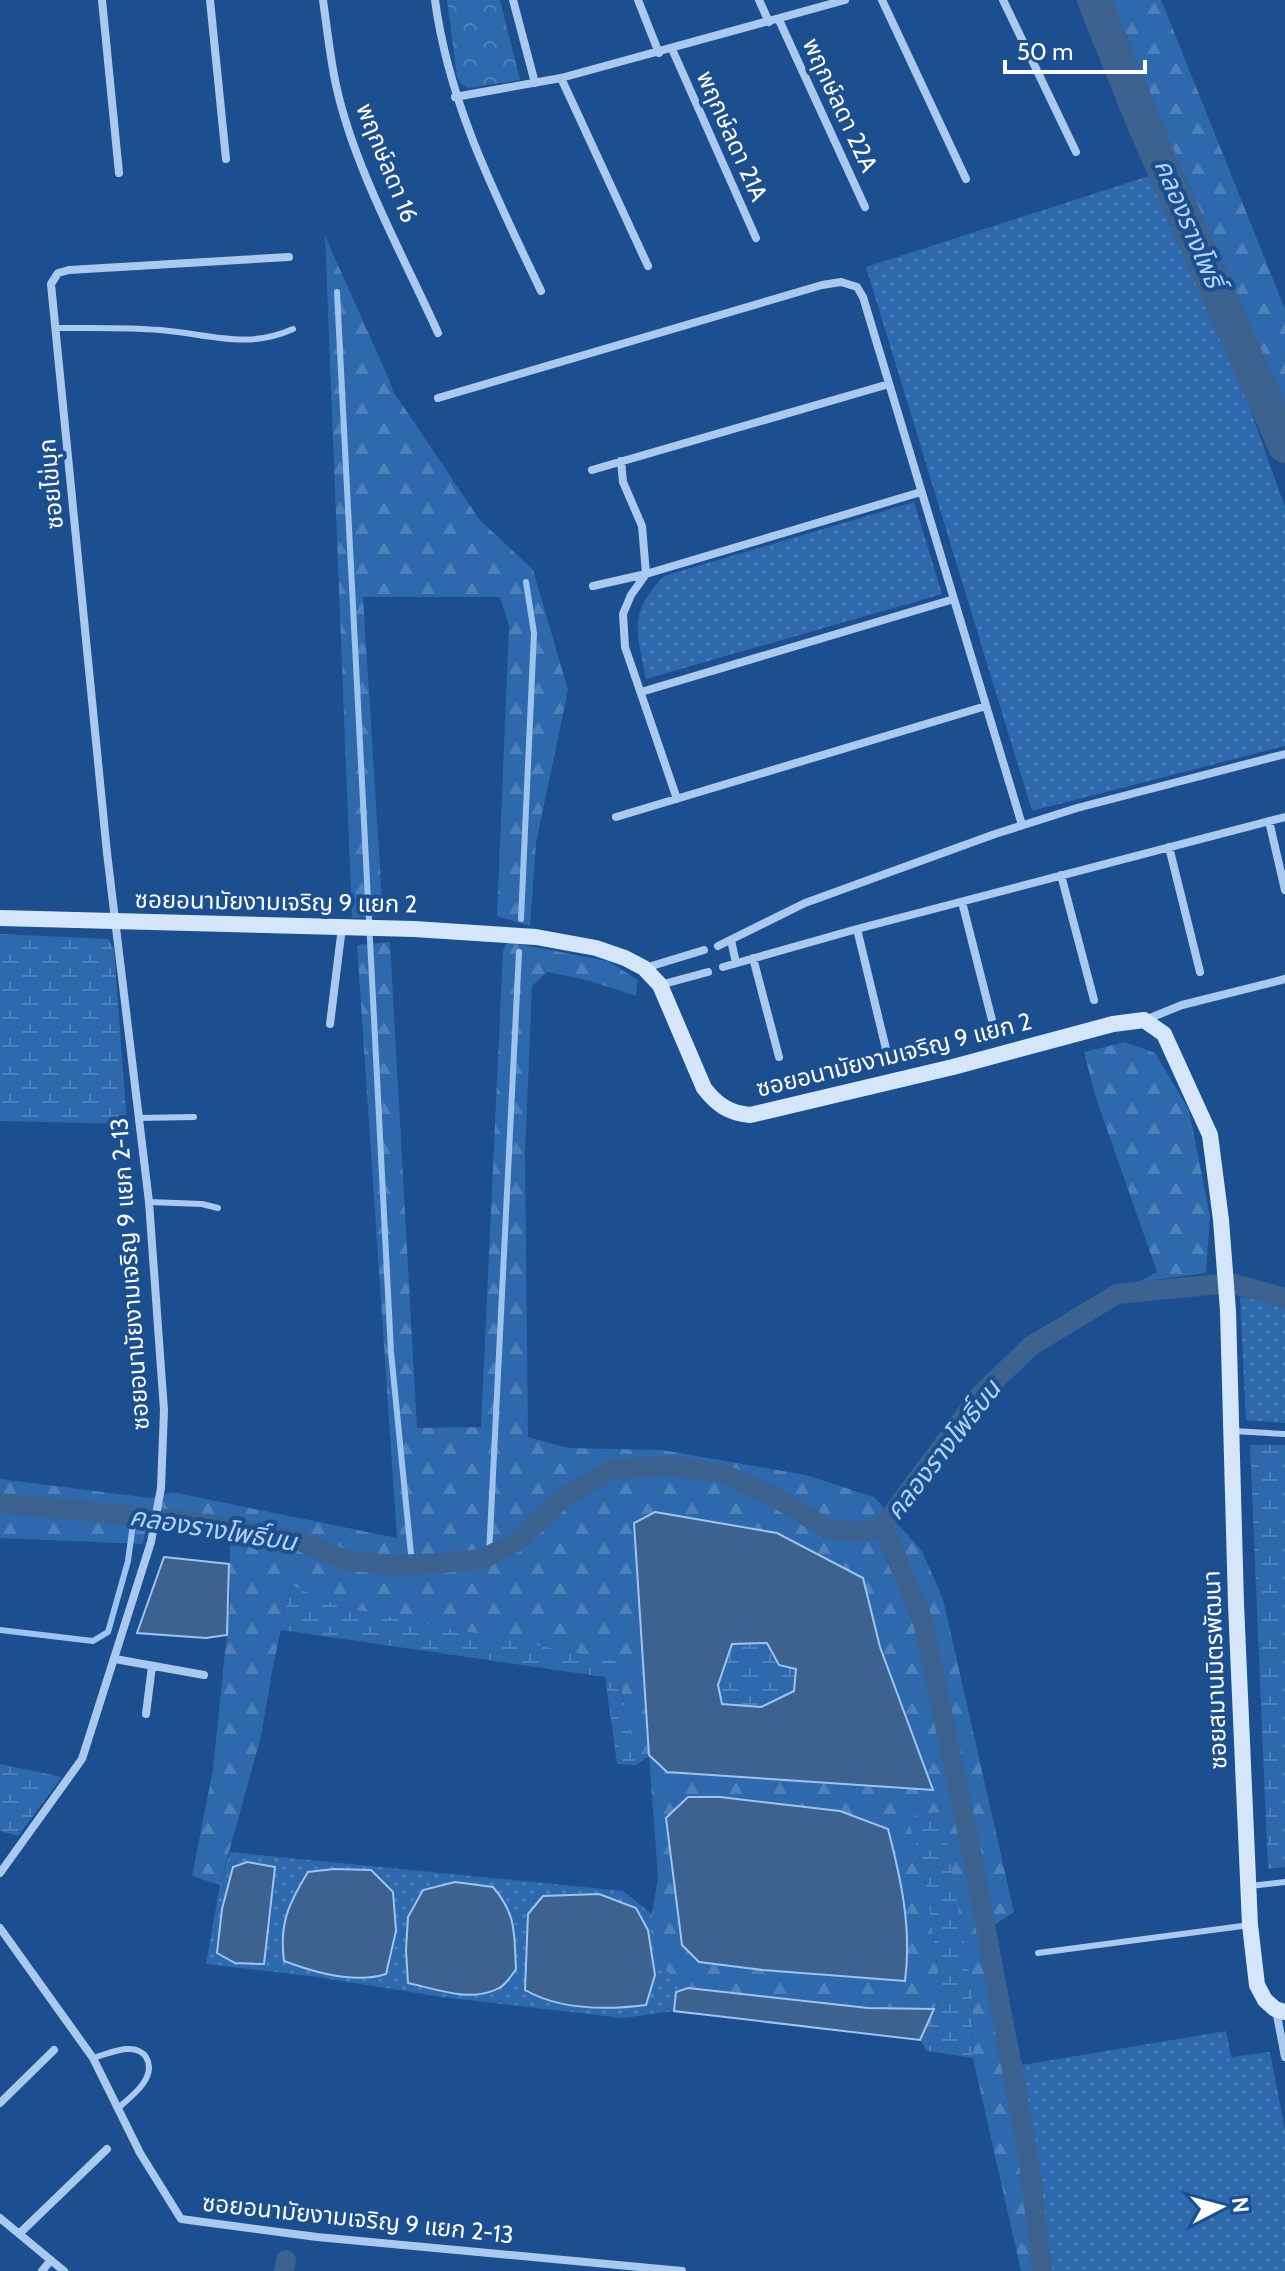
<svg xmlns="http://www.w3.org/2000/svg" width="1285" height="2271" viewBox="0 0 1285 2271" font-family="Cabin,'Noto Sans Thai',sans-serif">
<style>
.grass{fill:url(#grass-dots);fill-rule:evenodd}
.forest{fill:url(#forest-firs);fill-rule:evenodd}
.wetland{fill:url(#wetland-marsh)}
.park{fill:url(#park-crowns)}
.water{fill:#3c6290;stroke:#9cc4f0;stroke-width:2;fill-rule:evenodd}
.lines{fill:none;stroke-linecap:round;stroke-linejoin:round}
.stream{stroke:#9cc4f0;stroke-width:6}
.canal{stroke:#3c6290;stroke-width:20}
.river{stroke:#3c6290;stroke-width:34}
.lane{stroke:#a9c9ee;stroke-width:6}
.street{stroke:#a9c9ee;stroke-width:8}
.secondary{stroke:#d6e6fa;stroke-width:16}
.labels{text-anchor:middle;stroke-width:8;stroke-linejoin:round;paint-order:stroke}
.street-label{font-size:24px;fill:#fff;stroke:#1b4f8f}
.water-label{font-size:26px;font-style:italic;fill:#b5d3f5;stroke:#1b4f8f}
</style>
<defs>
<pattern id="grass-dots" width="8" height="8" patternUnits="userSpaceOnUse" patternTransform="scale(2)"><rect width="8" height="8" fill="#2e69ad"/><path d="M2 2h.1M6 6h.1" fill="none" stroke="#4d80b9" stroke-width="1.8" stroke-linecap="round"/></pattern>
<pattern id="forest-firs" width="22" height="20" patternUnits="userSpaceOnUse" patternTransform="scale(2)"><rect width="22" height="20" fill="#2e69ad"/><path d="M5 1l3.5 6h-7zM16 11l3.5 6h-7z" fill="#4d80b9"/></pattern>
<pattern id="wetland-marsh" width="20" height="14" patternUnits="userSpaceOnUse" patternTransform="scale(2)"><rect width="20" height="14" fill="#2e69ad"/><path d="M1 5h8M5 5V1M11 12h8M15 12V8" fill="none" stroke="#4d80b9"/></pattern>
<pattern id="park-crowns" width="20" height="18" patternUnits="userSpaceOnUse" patternTransform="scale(2)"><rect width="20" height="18" fill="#2e69ad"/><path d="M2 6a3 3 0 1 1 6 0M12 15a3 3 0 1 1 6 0" fill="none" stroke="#4d80b9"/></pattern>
</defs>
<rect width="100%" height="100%" fill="#1b4f8f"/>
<path class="grass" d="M1154,167L1249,406L1285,507V746L1032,811L866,267L1149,176Z
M914,502L942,594L646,679C637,631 627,615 664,576Z
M1240,1297L1285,1305V1423L1246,1420Z
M230,1852L623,1891L652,1914L660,1966L688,1988L676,1992L674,2011L623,2018L442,1997L317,1977L206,1964L220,1885ZM247,1862L275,1867L263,1964L235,1963L222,1909L233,1868Z
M1226,2031L1231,2057L1270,2052L1285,2130V2271H1052L1022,2065Z"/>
<path class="forest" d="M1112,0H1161L1168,17L1285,309V427Z
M325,236L388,377L393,391L479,519L533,570L568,690L536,843L530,926L497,916L509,626L500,597H363L383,916L352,918Z
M390,942L417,1428L481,1427L503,951L507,942L608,961L638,980L636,996L587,980L547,972L532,986L525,1153L528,1437L568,1448L662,1450L806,1475L874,1497L922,1551L943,1599L1014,1912L993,1926L1022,2065L1052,2271H1021L973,2058L972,1991L910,1826L925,1876L941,1995L934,2009L868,2008L688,1988L660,1966L652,1914L658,1878L649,1756L636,1765L616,1661L341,1607L291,1585L273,1666L261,1736L220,1885L192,1876L213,1769L230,1604V1536L146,1526L143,1544L0,1538V1479L151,1498L172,1492L397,1538L357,945ZM634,1523L863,1578L880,1647ZM688,1797H720L840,1811L682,1945L678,1908Z
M1125,1042L1155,1053L1189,1110L1210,1216L1206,1273L1138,1282L1157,1272L1096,1098L1084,1052Z"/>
<path class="wetland" d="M0,934L108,939L114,950L127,1124L0,1121Z
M1250,1445H1285V1867L1268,1869Z
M291,1585L341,1607L616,1661L636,1765L617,1764L605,1677L281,1630Z
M767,1643L779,1665L797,1669L794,1692L761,1707L722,1705L718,1685L732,1644Z
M0,1764L62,1777L18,1836L0,1831Z
M942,1812L972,1991L973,2058L927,2051L920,2040L941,1995L925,1876L910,1826L917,1814Z"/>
<path class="park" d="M447,0H500L520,80L469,88L462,85L457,77Z"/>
<path class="water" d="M655,1512L777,1533L863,1578L880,1647L933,1790L667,1772L649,1755L634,1523ZM767,1643L779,1665L796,1669L794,1691L761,1707L722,1704L718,1685L732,1644Z
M164,1557L229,1564L227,1635L206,1638L137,1633Z
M688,1797H720L840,1811L888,1829C901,1879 912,1929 905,1981L763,1970L699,1962L682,1945L666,1818Z
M247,1862L275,1867L264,1964L235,1963L217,1953L222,1909L233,1867Z
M334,1869L371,1870L393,1892L396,1931L386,1974C355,1984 313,1972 284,1961C279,1923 289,1903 308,1872Z
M455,1882L493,1887C517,1915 514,1934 516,1969C511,1976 506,1985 499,1988C472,2003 436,1989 408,1983L406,1950L408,1917L423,1890Z
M599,1894L636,1908L648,1930L655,1975L646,2005C607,2010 560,2010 525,1990L528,1914L543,1896Z
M688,1988L868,2008L934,2009L920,2040L674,2011L676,1992Z"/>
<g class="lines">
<path class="stream" d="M337,292L391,1352L412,1564
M521,919L534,633L526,582
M489,1555L519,952
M0,1630L93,1641L108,1632L128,1561L134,1516"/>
<path class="canal" d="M0,1503L187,1521L300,1541L345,1560L391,1565L443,1563L482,1559L516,1542L564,1497L613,1469L671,1466L724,1474L776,1498L828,1529L858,1532L883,1526L981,1394L1031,1346L1117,1294L1230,1283L1285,1298
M883,1526L923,1621L948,1740L974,1865L1028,2155L1042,2271
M284,2271L286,2260"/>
<path class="river" d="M1094,0L1144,124L1285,446"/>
<path class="lane" d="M55,328C90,328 125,327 160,330C209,334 246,350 293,329
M138,1118L194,1117
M149,1202L202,1204L218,1208
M1233,1431L1285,1434
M1250,1886L1285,1882
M1038,1953L1250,1925
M93,2058C104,2055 119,2048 130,2049C136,2049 143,2052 146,2057C158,2077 131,2097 118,2108"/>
<path class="street" d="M102,0L119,173
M210,0L226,159
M323,0C327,28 330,57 336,85C354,168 403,255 438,333
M435,0C449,105 496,196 541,291
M513,0L535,83
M638,0L659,53
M759,0L769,22
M882,0L966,179
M1003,0L1076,152
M779,20L865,207
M672,49L756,238
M561,78L648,266
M455,97L561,78L845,0
M438,398L822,285L841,282L857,287L863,297L1022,825
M621,461L623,482L642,526L646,574L631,595L623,614L625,647L677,799
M592,470L889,384
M593,586L646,574L921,492
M641,692L954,599
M616,817L986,706
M1269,821L1285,890
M1169,847L1200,972
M1061,875L1094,1000
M962,902L992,1020
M857,929L886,1049
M731,940L736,963
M718,946L805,903L995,834L1077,808L1285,754
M753,958L779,1057
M723,967L857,929L1285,817
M645,968L704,950
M660,985L708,972
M1145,1020L1182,1005L1285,979
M330,1024L342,927
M115,1659L204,1675
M146,1714L152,1666
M0,1873L82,1759L151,1542L161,1488L164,1410L149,1202L107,853L51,284L58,273L69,270L289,257
M0,1928L93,2058L140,2153L181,2219L317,2237L682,2271
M1276,2010L1285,2057
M0,2103L54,2050
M0,2218L64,2271
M20,2233L107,2149
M42,2271L51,2260"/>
<path class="secondary" d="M0,918L414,929L536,937L596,948L625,958L644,968L660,985L704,1088C717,1105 729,1113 750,1115L953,1067L1113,1024L1144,1020L1164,1034L1210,1135L1221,1220L1228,1311L1236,1604L1250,1925L1257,1985L1265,2000L1275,2009L1285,2012"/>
</g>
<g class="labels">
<g class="street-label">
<text transform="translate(840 105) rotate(65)" y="8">พฤกษ์ลดา 22A</text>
<text transform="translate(732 136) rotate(66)" y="8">พฤกษ์ลดา 21A</text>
<text transform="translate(387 163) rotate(68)" y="8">พฤกษ์ลดา 16</text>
<text transform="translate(51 484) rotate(-95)" y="8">ซอยไข่มุก</text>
<text transform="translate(276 902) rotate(1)" y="8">ซอยอนามัยงามเจริญ 9 แยก 2</text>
<text transform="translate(894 1055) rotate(-14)" y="8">ซอยอนามัยงามเจริญ 9 แยก 2</text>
<text transform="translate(130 1274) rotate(-94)" y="8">ซอยอนามัยงามเจริญ 9 แยก 2-13</text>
<text transform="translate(1215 1670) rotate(-92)" y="8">ซอยสมานมิตรพัฒนา</text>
<text transform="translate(358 2219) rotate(6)" y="8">ซอยอนามัยงามเจริญ 9 แยก 2-13</text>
</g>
<g class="water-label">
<text transform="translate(1189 223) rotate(67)" y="9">คลองรางโพธิ์</text>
<text transform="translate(943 1450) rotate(-52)" y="9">คลองรางโพธิ์บน</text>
<text transform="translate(213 1529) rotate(9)" y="9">คลองรางโพธิ์บน</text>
</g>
</g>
<g transform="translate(1221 2207) rotate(84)" stroke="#1b4f8f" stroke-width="6" paint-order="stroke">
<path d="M0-6L14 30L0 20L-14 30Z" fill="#ffffff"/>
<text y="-12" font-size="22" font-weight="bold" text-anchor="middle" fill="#ffffff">N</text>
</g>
<path d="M1005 60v12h140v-12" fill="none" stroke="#ffffff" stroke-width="4"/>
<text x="1017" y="60" font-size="24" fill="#ffffff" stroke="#1b4f8f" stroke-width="6" paint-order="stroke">50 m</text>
</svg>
